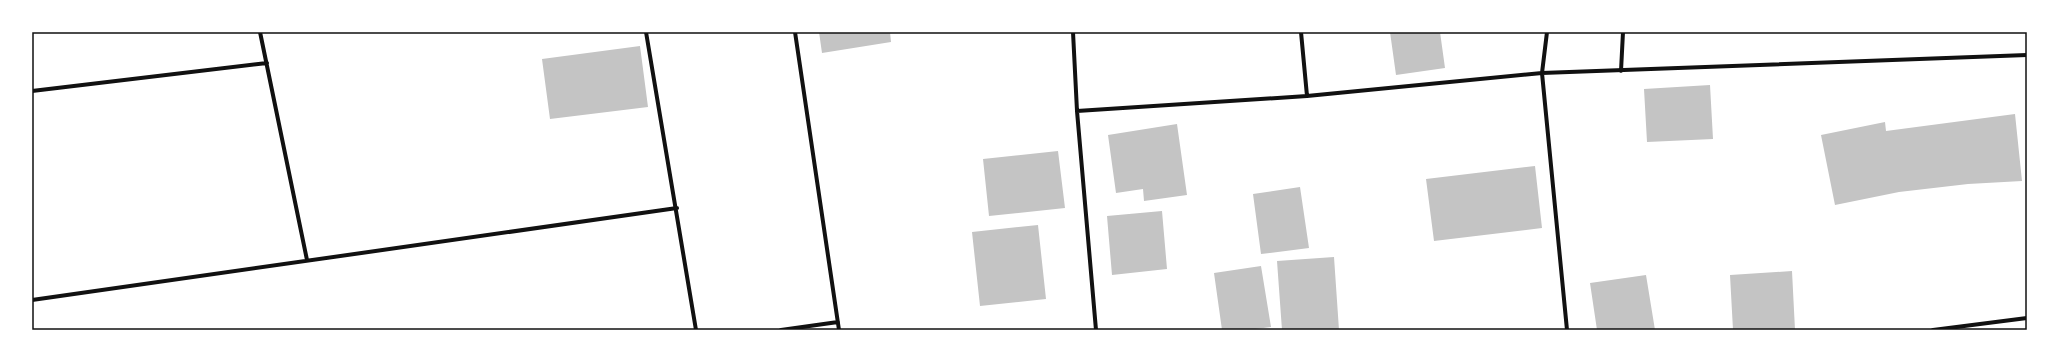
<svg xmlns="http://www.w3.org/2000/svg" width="2059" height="362" viewBox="0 0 2059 362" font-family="Karla,sans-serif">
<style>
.building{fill:#c4c4c4}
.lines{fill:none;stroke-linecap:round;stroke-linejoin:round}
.minor{stroke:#111;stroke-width:4}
.neatline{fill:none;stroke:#111;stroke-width:1.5}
</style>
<rect width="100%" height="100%" fill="#fff"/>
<path class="building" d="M819,32H890L891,42L822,53Z
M1390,32H1440L1445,68L1396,75Z
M640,46L648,107L550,119L542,59Z
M1710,85L1713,139L1647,142L1644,89Z
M2015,114L2022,181L1968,184L1899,192L1835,205L1821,135L1885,122L1886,131Z
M1177,124L1187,195L1144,201L1143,189L1116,193L1108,135Z
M1058,151L1065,208L989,216L983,159Z
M1535,166L1542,228L1434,241L1426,179Z
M1300,187L1309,248L1261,254L1253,194Z
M1162,211L1167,269L1112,275L1107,216Z
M1038,225L1046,299L980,306L972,232Z
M1334,257L1339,330H1282L1277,261Z
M1261,266L1271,327L1248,330H1222L1214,273Z
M1792,271L1795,330H1733L1730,275Z
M1646,275L1655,330H1597L1590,283Z"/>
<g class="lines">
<path class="minor" d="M260,32L307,260
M646,32L696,330
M795,32L839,330
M1073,32L1077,111L1096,330
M1301,32L1307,96
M1547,32L1542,73L1567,330
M1621,71L1623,32
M32,91L267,63
M1077,111L1307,96L1542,73L2027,55
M32,300L677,208
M781,330L838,322
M1933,330L2027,318"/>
</g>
<rect width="2059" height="362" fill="none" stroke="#ffffff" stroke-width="66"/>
<rect x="33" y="33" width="1993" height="296" class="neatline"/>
</svg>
